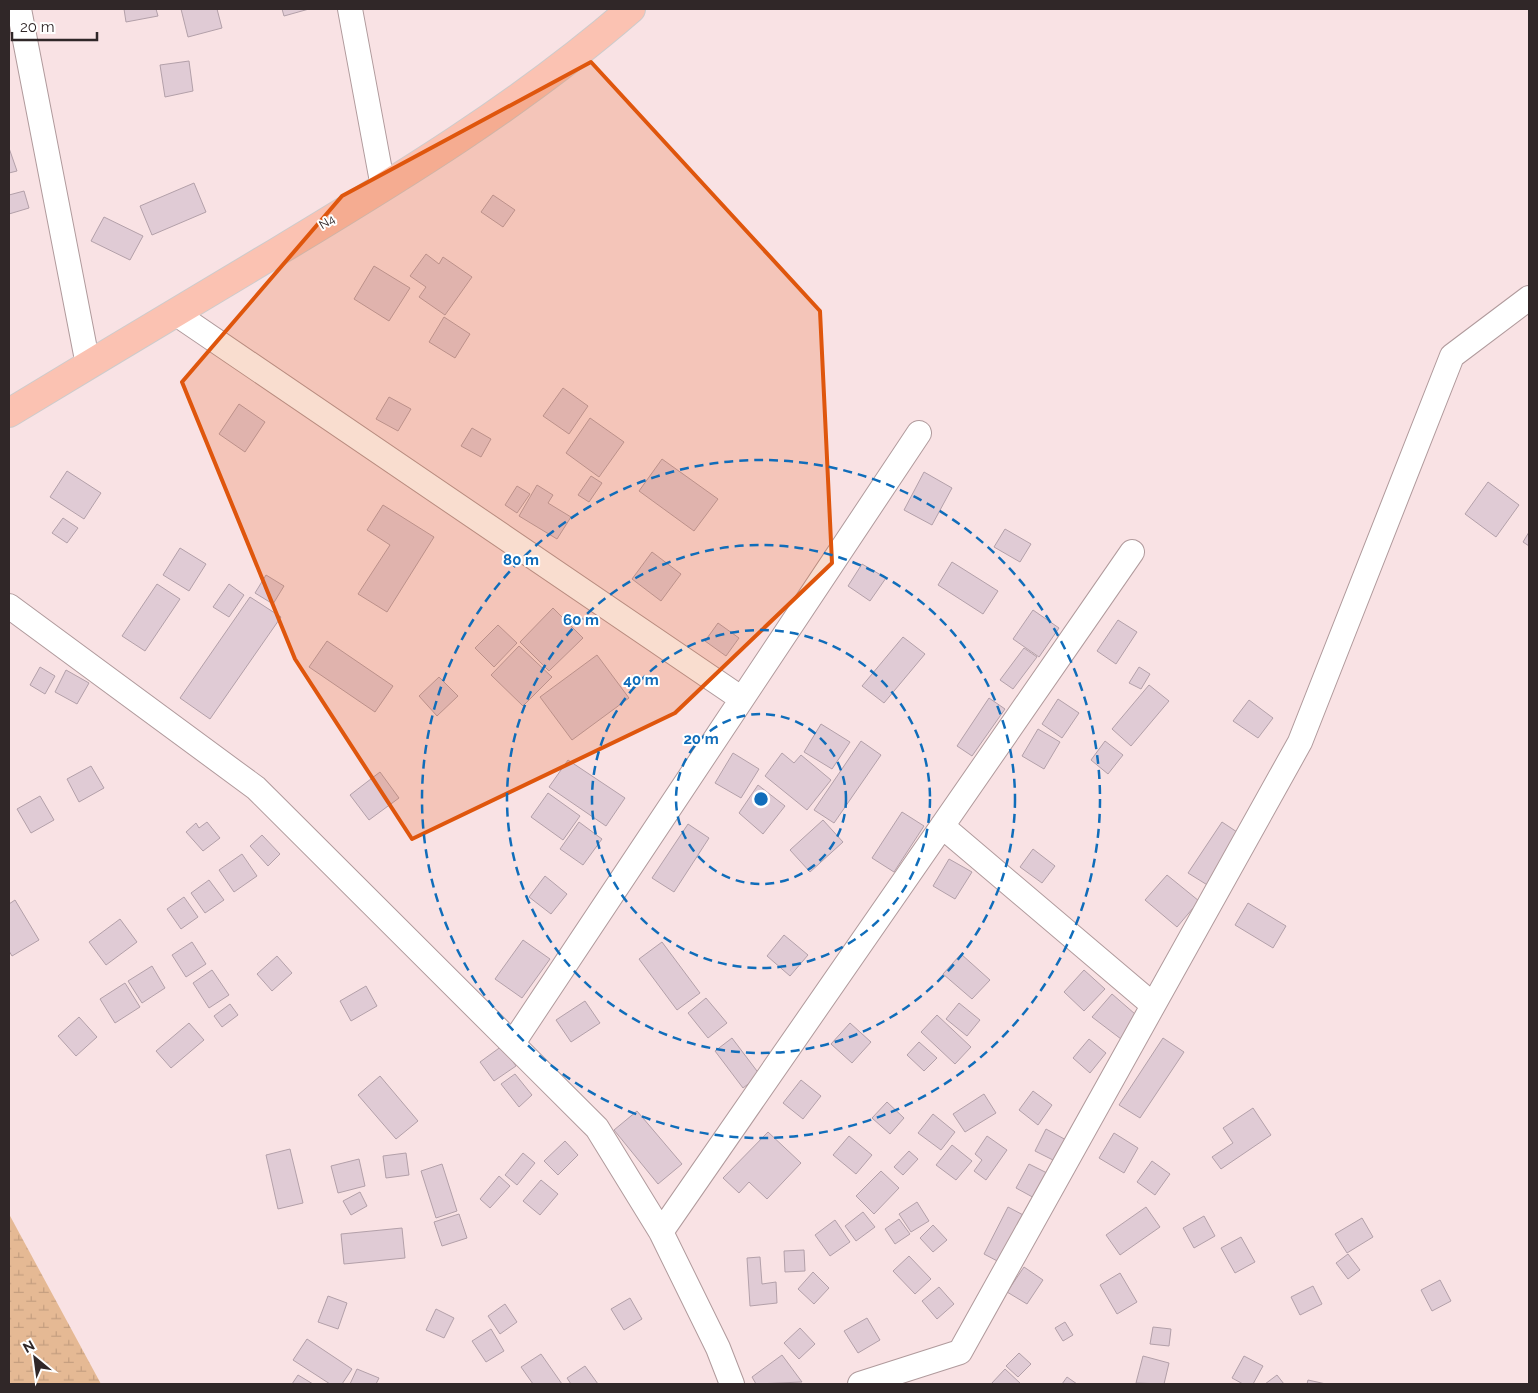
<svg xmlns="http://www.w3.org/2000/svg" width="1538" height="1393" viewBox="0 0 1538 1393" font-family="Raleway,sans-serif">
<style>
.wetland{fill:url(#wetland-marsh)}
.building{fill:#e0cbd5;stroke:#b3a0a9}
.lines{fill:none;stroke-linecap:round;stroke-linejoin:round}
.street-casing{stroke:#b09a9c;stroke-width:26}
.primary-casing{stroke:#cdcbcb;stroke-width:30}
.street{stroke:#fff;stroke-width:24}
.primary{stroke:#fbc2b2;stroke-width:28}
.marked{fill:#df560d;fill-opacity:0.2;stroke:#df560d;stroke-width:4;stroke-linejoin:round}
.ring{fill:none;stroke:#106dba;stroke-width:2.5;stroke-dasharray:9 6}
.labels{text-anchor:middle;stroke-width:4;stroke-linejoin:round;paint-order:stroke}
.street-label{font-size:12px;fill:#302728;stroke:#fff}
.centre{fill:#106dba;stroke:#fff;stroke-width:2.5}
.ring-label{font-size:15px;text-anchor:middle;font-weight:bold;fill:#106dba;stroke:#fff;stroke-width:4;stroke-linejoin:round;paint-order:stroke}
</style>
<defs>
<pattern id="wetland-marsh" width="20" height="14" patternUnits="userSpaceOnUse" patternTransform="scale(1.25)"><rect width="20" height="14" fill="#e5b994"/><path d="M1 5h8M5 5V1M11 12h8M15 12V8" fill="none" stroke="#c59f80"/></pattern>
</defs>
<rect width="100%" height="100%" fill="#f9e2e4"/>
<path class="wetland" d="M9,1214L101,1384H9Z"/>
<path class="building" d="M124,9H156L158,16L126,22Z
M181,9H217L222,28L188,37Z
M282,9H309L284,16Z
M189,61L193,91L165,97L160,65Z
M9,148L17,171L9,173Z
M194,183L206,212L152,235L140,206Z
M24,191L29,208L9,214V195Z
M493,195L515,210L503,227L481,212Z
M104,217L143,236L130,260L91,241Z
M426,254L439,264L443,257L472,277L445,315L419,297L426,287L410,276Z
M374,266L410,288L389,321L354,299Z
M444,317L470,334L455,358L429,342Z
M563,388L588,406L569,434L543,416Z
M389,397L411,409L398,431L376,419Z
M239,404L265,422L245,452L219,434Z
M590,418L624,442L599,477L566,453Z
M472,428L491,439L481,457L461,446Z
M662,459L718,499L694,531L639,491Z
M67,471L101,493L84,519L50,497Z
M924,472L952,488L932,525L904,510Z
M591,476L602,483L589,502L578,495Z
M1488,482L1519,505L1496,537L1465,514Z
M537,485L553,495L548,503L571,517L557,539L519,516Z
M517,486L530,494L517,513L505,505Z
M383,505L434,537L387,612L358,594L390,545L367,530Z
M63,518L78,528L67,543L52,533Z
M1005,529L1031,544L1020,562L994,547Z
M1529,532V546L1523,542Z
M180,548L206,564L189,591L163,575Z
M652,552L681,574L661,601L632,579Z
M952,562L998,591L983,614L938,585Z
M862,564L886,578L870,601L848,586Z
M266,575L284,586L273,604L255,593Z
M157,584L180,599L145,651L122,636Z
M229,584L244,595L229,617L213,607Z
M250,597L281,617L210,719L180,698Z
M553,608L583,638L549,671L520,642Z
M1033,610L1059,628L1039,657L1013,639Z
M1118,620L1137,632L1116,664L1097,651Z
M718,623L739,638L726,656L705,641Z
M498,625L517,643L494,667L475,648Z
M903,637L925,654L884,703L862,686Z
M327,641L393,686L375,712L309,667Z
M519,646L552,677L523,706L491,675Z
M1024,648L1037,657L1013,689L1000,680Z
M597,655L629,698L572,740L540,697Z
M40,667L55,676L45,694L30,685Z
M1139,667L1150,674L1141,689L1129,683Z
M66,670L89,683L77,704L55,692Z
M439,677L458,696L437,716L419,696Z
M1149,685L1169,701L1131,746L1112,729Z
M989,698L1005,709L972,756L957,746Z
M1058,699L1079,713L1062,738L1042,724Z
M1249,700L1273,718L1258,738L1233,721Z
M821,724L850,742L832,769L804,752Z
M1038,729L1060,742L1044,769L1022,756Z
M861,741L881,755L834,823L814,810Z
M1105,741L1123,755L1108,774L1091,760Z
M733,753L759,769L741,798L715,783Z
M782,753L794,763L801,755L831,780L807,810L765,776Z
M568,760L625,798L606,826L549,787Z
M91,766L104,788L79,802L67,779Z
M380,772L399,798L369,820L350,795Z
M758,785L785,806L763,834L739,813Z
M548,793L580,816L563,840L531,817Z
M40,796L54,820L31,833L17,809Z
M902,812L924,826L894,872L872,858Z
M823,820L843,842L810,872L790,850Z
M207,822L220,838L203,851L186,832L196,823L199,828Z
M579,822L602,839L583,865L560,849Z
M1222,822L1243,836L1209,886L1188,873Z
M688,824L709,838L674,892L652,878Z
M262,835L280,854L268,866L250,846Z
M1033,849L1055,866L1042,883L1020,867Z
M242,854L257,876L234,892L219,870Z
M949,859L972,872L955,899L933,886Z
M1167,875L1199,901L1177,927L1145,900Z
M545,876L567,894L551,914L529,897Z
M209,880L224,900L205,913L191,893Z
M184,897L198,917L181,929L167,909Z
M15,900L39,940L12,956L9,951V904Z
M1248,903L1286,926L1273,948L1235,925Z
M120,919L137,942L106,965L89,942Z
M784,935L808,955L790,976L767,956Z
M523,940L550,959L522,998L495,979Z
M192,942L206,964L186,977L172,955Z
M662,942L700,993L677,1010L639,959Z
M961,954L990,980L972,999L943,974Z
M277,956L292,973L272,991L257,974Z
M152,966L165,988L142,1003L128,981Z
M212,970L229,995L209,1008L193,983Z
M1084,970L1105,989L1084,1011L1064,992Z
M125,983L140,1007L115,1023L100,999Z
M366,986L377,1006L351,1021L340,1001Z
M1112,994L1135,1014L1121,1039L1092,1017Z
M706,998L727,1023L708,1038L688,1013Z
M585,1001L600,1023L571,1042L556,1020Z
M959,1003L980,1020L967,1036L946,1019Z
M230,1004L238,1015L222,1027L214,1016Z
M937,1015L971,1047L955,1064L921,1032Z
M79,1017L97,1037L76,1056L58,1036Z
M189,1023L204,1040L171,1068L156,1051Z
M850,1023L871,1042L852,1063L831,1044Z
M732,1038L760,1075L743,1088L715,1051Z
M1163,1038L1184,1052L1140,1118L1119,1105Z
M1089,1039L1106,1053L1090,1073L1073,1058Z
M919,1042L937,1058L924,1071L907,1055Z
M502,1046L516,1066L494,1081L480,1062Z
M515,1074L532,1095L519,1107L501,1084Z
M380,1076L418,1121L396,1139L358,1095Z
M801,1080L821,1096L803,1119L783,1103Z
M1033,1091L1052,1105L1038,1125L1019,1110Z
M984,1094L996,1113L965,1132L953,1114Z
M887,1102L904,1118L890,1134L872,1118Z
M1253,1108L1271,1135L1221,1169L1212,1157L1233,1143L1223,1128Z
M637,1111L682,1164L658,1184L614,1130Z
M933,1114L955,1132L941,1150L918,1133Z
M1046,1129L1068,1141L1057,1162L1035,1151Z
M768,1132L801,1163L767,1199L749,1182L739,1193L723,1178Z
M1114,1133L1138,1148L1124,1173L1099,1158Z
M849,1136L872,1155L856,1174L833,1155Z
M987,1136L1007,1150L986,1180L974,1171L982,1160L975,1154Z
M565,1141L578,1155L558,1175L544,1161Z
M952,1145L972,1161L956,1180L936,1165Z
M290,1149L303,1203L278,1209L266,1155Z
M909,1151L918,1159L903,1175L894,1167Z
M406,1153L409,1175L386,1178L383,1156Z
M523,1153L535,1163L517,1185L505,1175Z
M359,1159L365,1186L338,1193L331,1166Z
M1152,1161L1170,1174L1155,1195L1137,1182Z
M442,1164L457,1211L436,1218L421,1171Z
M1029,1164L1051,1175L1038,1200L1016,1188Z
M881,1171L899,1188L874,1214L856,1196Z
M499,1176L510,1186L490,1208L480,1199Z
M541,1180L558,1194L540,1215L523,1201Z
M360,1192L367,1206L351,1215L343,1201Z
M917,1202L929,1221L911,1232L899,1214Z
M1008,1207L1027,1217L1003,1264L984,1254Z
M1146,1207L1160,1227L1120,1255L1106,1235Z
M863,1212L875,1227L856,1241L845,1226Z
M459,1214L467,1238L442,1246L434,1222Z
M1204,1216L1215,1236L1194,1248L1183,1228Z
M1362,1218L1373,1237L1347,1253L1335,1234Z
M899,1219L910,1234L895,1244L885,1229Z
M835,1220L850,1242L830,1256L815,1235Z
M933,1225L947,1240L933,1252L920,1238Z
M402,1228L405,1258L344,1264L341,1234Z
M1241,1237L1255,1262L1235,1273L1221,1248Z
M804,1250L805,1271L785,1272L784,1251Z
M1348,1254L1360,1270L1348,1279L1336,1263Z
M909,1256L931,1279L915,1294L893,1271Z
M760,1257L762,1284L776,1282L777,1303L750,1306L747,1258Z
M1024,1267L1043,1280L1027,1304L1007,1292Z
M813,1272L829,1288L814,1304L798,1289Z
M1120,1273L1137,1302L1117,1314L1100,1285Z
M1440,1280L1451,1301L1432,1311L1421,1290Z
M1313,1286L1322,1304L1300,1315L1291,1297Z
M939,1287L954,1304L937,1319L922,1301Z
M328,1296L347,1303L338,1329L318,1322Z
M630,1298L642,1319L624,1330L611,1309Z
M505,1304L517,1322L500,1334L488,1316Z
M436,1309L454,1318L444,1338L426,1330Z
M867,1318L880,1340L858,1353L844,1331Z
M1065,1322L1073,1335L1063,1341L1055,1328Z
M1153,1327L1171,1329L1169,1346L1150,1344Z
M800,1328L815,1344L799,1359L784,1343Z
M491,1329L504,1351L486,1362L472,1341Z
M307,1339L352,1369L342,1384H330L293,1360Z
M1019,1353L1031,1364L1018,1377L1006,1366Z
M541,1354L562,1384H533L521,1367Z
M782,1355L802,1382L756,1384L752,1377Z
M1143,1356L1169,1363L1164,1384L1136,1383Z
M1244,1356L1263,1366L1253,1384H1243L1232,1378Z
M585,1366L598,1384H571L567,1378Z
M357,1369L379,1378L376,1384H350Z
M1005,1369L1021,1384H991Z
M298,1375L313,1384H292Z
M1277,1375L1284,1384H1265Z
M1067,1377L1077,1384H1062Z
M1308,1380L1326,1384H1307Z"/>
<g class="lines">
<g class="street-casing">
<path id="street" d="M19,9L88,365
M350,9L383,187
M175,313L742,699
M9,606L256,788L597,1128L661,1232L718,1348L732,1384
M942,826L1153,1005
M513,1043L919,433
M661,1232L1132,552
M860,1384L960,1352L1300,742L1452,356L1529,298"/>
</g>
<g class="primary-casing">
<path id="primary" d="M9,413C98,359 188,305 277,252C400,178 523,103 631,9"/>
</g>
<use href="#street" class="street"/>
<use href="#primary" class="primary"/>
</g>
<path class="marked" d="M591,62L820,311L832,563L675,713L412,839L295,659L182,382L342,196Z"/>
<g class="ring">
<circle cx="761" cy="799" r="85"/>
<circle cx="761" cy="799" r="169"/>
<circle cx="761" cy="799" r="254"/>
<circle cx="761" cy="799" r="339"/>
</g>
<g class="labels">
<g class="street-label">
<text transform="translate(327 222) rotate(-31)" y="4">N4</text>
</g>
</g>
<circle cx="761" cy="799" r="8" class="centre"/>
<g class="ring-label">
<text x="521" y="565">80 m</text>
<text x="581" y="625">60 m</text>
<text x="641" y="685">40 m</text>
<text x="701" y="744">20 m</text>
</g>
<rect width="1538" height="1393" fill="none" stroke="#302728" stroke-width="20"/>
<g transform="translate(35 1358) rotate(331)" stroke="#ffffff" stroke-width="4" paint-order="stroke">
<path d="M0-4L9 19L0 12L-9 19Z" fill="#302728"/>
<text y="-8" font-size="14" font-weight="bold" text-anchor="middle" fill="#302728">N</text>
</g>
<path d="M12 32v8h85v-8" fill="none" stroke="#302728" stroke-width="2.5"/>
<text x="20" y="32" font-size="15" fill="#302728" stroke="#ffffff" stroke-width="4" paint-order="stroke">20 m</text>
</svg>
